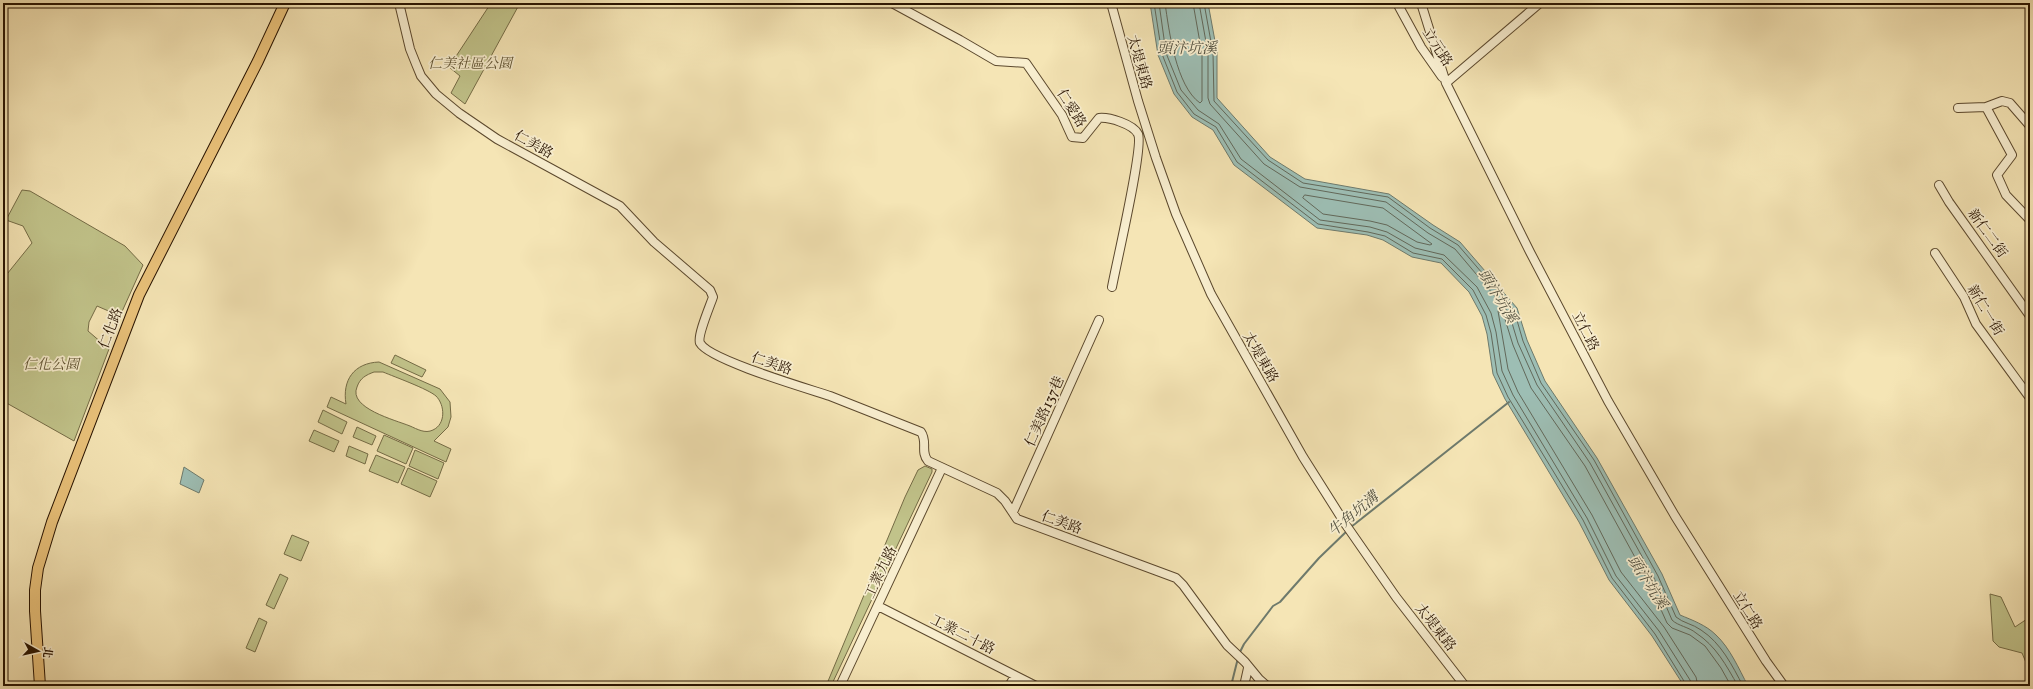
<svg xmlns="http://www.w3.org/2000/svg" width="2033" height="689" viewBox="0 0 2033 689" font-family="Vollkorn,'Noto Serif TC',serif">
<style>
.green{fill:#c1c38a;stroke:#746b45;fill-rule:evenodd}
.water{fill:#9dbeb4;stroke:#6e7a6c}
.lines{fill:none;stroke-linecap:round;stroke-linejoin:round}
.shore{stroke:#62685a;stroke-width:1}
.stream{stroke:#6e7a6c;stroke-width:2}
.minor-casing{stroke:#5b482d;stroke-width:10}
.major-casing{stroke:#281300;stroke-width:12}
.minor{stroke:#f8eecf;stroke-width:8}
.major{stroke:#eac27a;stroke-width:10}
.labels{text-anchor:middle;stroke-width:3.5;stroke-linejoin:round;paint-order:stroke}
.street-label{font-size:14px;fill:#281300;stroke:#f8eecf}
.park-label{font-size:14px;font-style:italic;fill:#5e5130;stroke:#f8eecf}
.water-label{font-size:15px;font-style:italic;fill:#514f3f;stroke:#f8eecf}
</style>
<rect width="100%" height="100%" fill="#f5e5b5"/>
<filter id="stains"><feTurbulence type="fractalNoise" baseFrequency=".005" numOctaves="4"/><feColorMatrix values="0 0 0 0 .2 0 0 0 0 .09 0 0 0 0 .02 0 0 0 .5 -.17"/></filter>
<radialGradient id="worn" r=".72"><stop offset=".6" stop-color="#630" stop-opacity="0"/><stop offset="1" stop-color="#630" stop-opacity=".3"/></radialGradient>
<path class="green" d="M491,3H520L465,104L451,93L460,76L449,67Z
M22,190L30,191L125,246L143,265L120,316L97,306L89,322L88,331L109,349L74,441L3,401V279L32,243L23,226L6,220Z
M395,355L426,370L422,377L391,363Z
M379,362L440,389L450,402L451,417L448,427L434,441L451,449L446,462L327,407L331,397L346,404C342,380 354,363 379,362ZM374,372H383C395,377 428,389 436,396C445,405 446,424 433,430C425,434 417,429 410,426C395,420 348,408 357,387C360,378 366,375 374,372Z
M323,410L347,422L342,434L318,422Z
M357,427L376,436L372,445L353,437Z
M314,430L339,441L334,452L309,441Z
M384,435L413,448L406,464L377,451Z
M349,446L368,454L365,464L346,456Z
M415,450L444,463L438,479L409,466Z
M376,455L405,467L398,483L369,471Z
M925,466L932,469V472L831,686H826L905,497L918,470Z
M408,468L437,481L430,497L401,484Z
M292,535L309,542L301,561L284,554Z
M280,574L288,578L274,609L266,605Z
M1990,594L2001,597L2015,627L2030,617V672L2022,653L1999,647L1993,641Z
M259,618L267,622L255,652L246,648Z"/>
<path class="water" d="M1150,3H1208L1217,52V98L1270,157L1305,179L1389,194L1433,225L1460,242L1517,308L1527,340L1545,381L1597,458L1662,574L1680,615C1692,620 1706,625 1716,635C1730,648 1739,669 1748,686H1684L1652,636L1609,580L1579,522L1505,399L1493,374L1487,334L1482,316L1469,292L1441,263L1412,257L1383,240L1367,235L1317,228L1234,165L1213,130L1192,117L1174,94L1158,55Z
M184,467L204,480L199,493L180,484Z"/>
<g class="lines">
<path class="shore" d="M1154,3L1162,54L1177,92L1194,114L1216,127L1237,162L1318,224L1368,232L1385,236L1413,253L1442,259L1473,290L1486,315L1491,333L1497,373L1508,397L1583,520L1612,578L1655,634L1687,686
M1159,3L1166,53L1181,90L1198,110L1219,124L1241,159L1320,220L1370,227L1387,232L1415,248L1444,255L1477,287L1491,313L1496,332L1502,371L1513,395L1587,518L1616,576L1659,631L1690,680L1692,686
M1165,3C1169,31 1176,86 1200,103L1202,101V54L1193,3
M1199,3L1208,53V98L1210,104L1264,164L1300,187L1386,202L1428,233L1455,249L1509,313L1518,343L1537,385L1590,463L1654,578L1672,620C1678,626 1689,627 1696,633C1716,646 1726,665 1738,686
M1204,3L1213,53L1214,101L1268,160L1303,183L1388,197L1430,228L1458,245L1514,310L1523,341L1541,383L1594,460L1658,576L1676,617C1683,623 1693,624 1701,630C1721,643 1732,665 1743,686
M1305,195L1383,208L1432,244L1430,245L1417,242L1387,225L1370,221L1323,214L1303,198Z
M1698,686L1696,677L1664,627L1621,572L1592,515L1518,392L1508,369L1498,311L1504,316L1513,345L1531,388L1585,466L1648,581L1667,623L1672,628L1690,635L1705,646L1721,668L1731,686"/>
<path class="stream" d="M1351,527L1509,402
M1239,654L1244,644L1273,606L1280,602L1319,558L1348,530
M1231,686L1238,658"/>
<g class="minor-casing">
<path id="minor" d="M399,3L410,49L416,64L421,76L436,94L459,113L497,139L620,206L654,242L710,290L713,297C710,306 697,336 700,343C709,360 809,389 830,396C861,408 891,420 921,432C928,442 920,452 928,461L997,493L1005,501L1017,519L1176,578L1183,585L1227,645L1245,662L1259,679L1267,686
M892,3L960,40L996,61L1026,63L1062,115L1072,137L1083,138L1099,118C1109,117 1133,124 1138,134C1144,146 1116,265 1112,287
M1111,3L1138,101L1156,158L1176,214L1211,294L1303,457L1346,525L1396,597L1465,686
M1397,3L1421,47L1442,77
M1421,3L1446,83L1530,252L1608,401L1675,516L1766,661L1784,686
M1446,83L1540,3
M1986,107L2012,155L1997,175L2006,195L2030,220
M1958,108L1986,107L2002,101L2010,103L2030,126
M1939,185L1949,202L2030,316
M1935,253L1964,297L1976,324L2030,398
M1013,512L1099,320
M878,606L1036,686
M840,686L942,468
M1009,686L1015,676
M1244,686L1248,668"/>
</g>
<g class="major-casing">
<path id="major" d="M40,686L35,611V590L38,568L52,522L139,295L258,61L285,3"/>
</g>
<use href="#minor" class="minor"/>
<use href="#major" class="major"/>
</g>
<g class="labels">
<g class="street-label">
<text transform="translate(1438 47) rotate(57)" y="5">立元路</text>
<text transform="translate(1140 62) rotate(74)" y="5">太堤東路</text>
<text transform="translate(1072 108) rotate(58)" y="5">仁愛路</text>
<text transform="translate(534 144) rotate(29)" y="5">仁美路</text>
<text transform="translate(1988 233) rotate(54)" y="5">新仁二街</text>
<text transform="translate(1986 310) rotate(59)" y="5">新仁一街</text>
<text transform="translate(110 328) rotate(-69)" y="5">仁化路</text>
<text transform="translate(1586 331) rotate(63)" y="5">立仁路</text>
<text transform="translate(1261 357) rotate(60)" y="5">太堤東路</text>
<text transform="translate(772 363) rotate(19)" y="5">仁美路</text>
<text transform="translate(1044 411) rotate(-66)" y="5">仁美路137巷</text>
<text transform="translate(1062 522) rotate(20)" y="5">仁美路</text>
<text transform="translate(880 572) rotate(-65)" y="5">工業九路</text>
<text transform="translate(1748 610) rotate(58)" y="5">立仁路</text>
<text transform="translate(1436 627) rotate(52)" y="5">太堤東路</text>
<text transform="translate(963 634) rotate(27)" y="5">工業二十路</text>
</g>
<g class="park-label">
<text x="470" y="68">仁美社區公園</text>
<text x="51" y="369">仁化公園</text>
</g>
<g class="water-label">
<text x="1187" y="53">頭汴坑溪</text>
<text transform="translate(1498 296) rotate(59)" y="5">頭汴坑溪</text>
<text transform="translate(1353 514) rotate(-40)" y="5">牛角坑溝</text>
<text transform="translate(1648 582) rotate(58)" y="5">頭汴坑溪</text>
</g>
</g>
<rect width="2033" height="689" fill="none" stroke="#f5e5b5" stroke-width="16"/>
<rect x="4" y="4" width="2025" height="681" fill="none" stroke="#281300" stroke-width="2"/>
<rect x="8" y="8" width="2017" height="673" fill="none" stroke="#281300"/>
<g transform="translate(38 651) rotate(98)" stroke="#f8eecf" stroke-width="3" paint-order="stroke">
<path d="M0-3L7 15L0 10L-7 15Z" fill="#281300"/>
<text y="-6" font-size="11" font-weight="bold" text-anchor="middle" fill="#281300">北</text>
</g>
<rect width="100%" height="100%" filter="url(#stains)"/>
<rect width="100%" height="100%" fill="url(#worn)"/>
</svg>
